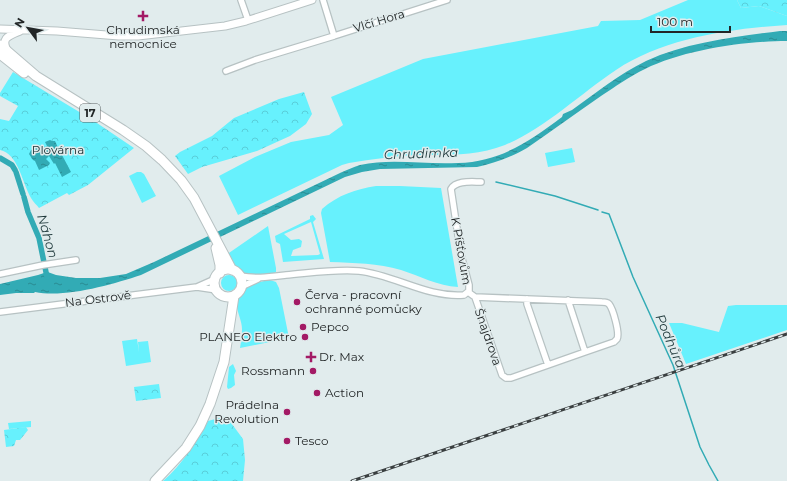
<svg xmlns="http://www.w3.org/2000/svg" width="787" height="481" viewBox="0 0 787 481" font-family="Montserrat,sans-serif">
<style>
.green{fill:#67f1fd;fill-rule:evenodd}
.forest{fill:url(#forest-crowns)}
.water{fill:url(#water-ripples)}
.lines{fill:none;stroke-linecap:round;stroke-linejoin:round}
.stream{stroke:#32abb5;stroke-width:1.5}
.canal{stroke:#32abb5;stroke-width:5.5}
.minor-casing{stroke:#b7c2c3;stroke-width:8}
.tertiary-casing{stroke:#b7c2c3;stroke-width:9}
.primary-casing{stroke:#b7c2c3;stroke-width:11}
.minor{stroke:#fff;stroke-width:5.5}
.tertiary{stroke:#fff;stroke-width:7}
.primary{stroke:#fff;stroke-width:9}
.rail-casing{stroke:#3a3f40;stroke-width:3}
.rail{stroke:#e1eced;stroke-width:1.5;stroke-dasharray:4.5;stroke-linecap:butt}
.poi-dot{fill:#a31a65;stroke:#e1eced;stroke-width:1.5}
.labels{text-anchor:middle;stroke-width:3;stroke-linejoin:round;paint-order:stroke}
.shield{fill:#e1eced;stroke:#5b6162;stroke-width:1}
.shield-label{font-size:11px;font-weight:bold;fill:#222627}
.street-label{font-size:12px;fill:#222627;stroke:#e1eced}
.poi-label{font-size:12px;fill:#222627;stroke:#e1eced;text-anchor:start}
.park-label{font-size:12px;fill:#162f32;stroke:#e1eced}
.water-label{font-size:13px;font-style:italic;fill:#1f393b;stroke:#e1eced}
</style>
<defs>
<pattern id="forest-crowns" width="20" height="18" patternUnits="userSpaceOnUse"><rect width="20" height="18" fill="#67f1fd"/><path d="M2 6a3 3 0 1 1 6 0M12 15a3 3 0 1 1 6 0" fill="none" stroke="#59ced9"/></pattern>
<pattern id="water-ripples" width="26" height="14" patternUnits="userSpaceOnUse"><rect width="26" height="14" fill="#32abb5"/><path d="M2 4q2-2 4 0t4 0M15 11q2-2 4 0t4 0" fill="none" stroke="#2a8b93"/></pattern>
</defs>
<rect width="100%" height="100%" fill="#e1eced"/>
<path class="green" d="M688,0H737L741,8L759,6L787,16V25C729,29 665,38 616,70C580,94 544,129 505,145C477,156 449,155 419,155C395,156 372,159 349,163L342,165L238,215L219,176L255,157L291,142L329,135L343,125L331,97L423,59L598,26L601,21L640,20Z
M572,148L575,162L548,167L545,153Z
M137,172H141L144,174L156,196L142,203L129,176Z
M376,186H400L441,188L458,287C438,286 420,276 401,270C378,263 354,263 330,262L321,213L322,209C338,195 356,189 376,186Z
M313,215L316,219L313,222L324,259L283,262L280,244L276,242L275,236L310,219V216ZM311,222L320,254L318,255L291,256L293,250L301,247L302,241L299,239L291,240L284,234Z
M268,226L276,268V272C271,275 265,274 260,275C240,277 236,270 226,255Z
M221 283a8 8 0 1 1 16 0a8 8 0 1 1-16 0Z
M270,280L276,282L279,288L289,338L240,348C241,342 242,335 242,329C242,322 238,314 237,307C235,289 255,282 270,280Z
M736,305H787V330L686,364L669,323H682L719,332L728,306Z
M137,339L139,352L138,342L148,341L151,362L126,366L122,341Z
M233,364L236,371L234,375L235,385L231,388L228,389L227,387L229,367Z
M31,421V427L9,429L8,423Z"/>
<path class="forest" d="M737,0H787V16L759,6L741,8Z
M13,72L91,119L134,148L88,185L69,195L67,193L39,208C37,205 33,202 31,198C23,185 18,153 0,150V119L9,121L18,106L0,96V93Z
M304,92L312,114L306,124L290,136L257,151L202,167L188,174L175,156L180,152L212,136L234,118L279,99Z
M159,384L161,398L136,401L134,387Z
M226,416L243,439L245,460L243,481H163C183,464 195,443 208,421Z
M26,427L28,430L20,440H16L14,446L6,447L4,430Z"/>
<path class="water" d="M780,31H787V41C744,41 683,50 645,69C630,76 615,87 601,96C576,113 552,131 527,148C512,157 494,163 477,167L380,169L362,172L345,177L141,275C111,285 65,298 35,292L34,293H16L0,295V284L38,275L44,273L45,271L56,275L76,278H100L126,274L154,262L340,173C347,170 353,167 360,165C392,158 426,165 458,163C500,162 530,141 562,117L563,114L572,110C596,93 619,74 646,61C688,42 735,37 780,31Z
M50,140L52,141H55L60,152L59,154V156L62,155L71,172L62,177L55,163L54,164L49,156L46,159L50,163L49,165L39,170L35,161L33,160L29,154L31,150L41,145L43,150L47,146L45,142Z"/>
<g class="lines">
<path class="stream" d="M496,182L555,196L598,210
M602,212L609,214L633,277L673,365L700,447L709,465L718,481"/>
<path class="canal" d="M0,158L12,165L15,170
M16,172L23,194
M24,197L28,212L39,238L47,277"/>
<g class="minor-casing">
<path id="minor" d="M241,0L248,20
M323,0L334,36L447,0
M226,71L255,60L334,36
M0,274L43,265L76,260
M240,276C256,279 269,277 286,275C310,273 335,269 359,271C395,275 427,298 464,295L469,291V285L461,255L451,189C456,180 472,182 481,182
M197,287L215,279
M241,287L258,279
M468,292L475,297L602,302C605,302 607,302 609,304C613,309 620,333 617,339L614,342L585,352
M475,297L502,375L506,378H511L548,365
M527,299V304L548,365L585,352L568,300
M0,312L197,287L217,290"/>
</g>
<g class="tertiary-casing">
<path id="tertiary" d="M0,29L57,31L119,36H138L225,26L246,21L312,0
M8,52C0,38 8,36 20,31"/>
</g>
<g class="primary-casing">
<path id="primary" d="M0,45L36,76L123,130L146,146L162,160L181,180L194,198L232,270
M0,54L24,73
M216,248L220,265V273
M214 283a14 14 0 1 1 28 0a14 14 0 1 1-28 0Z
M155,481L186,448L200,426L210,404L224,362L234,296"/>
</g>
<use href="#minor" class="minor"/>
<use href="#tertiary" class="tertiary"/>
<use href="#primary" class="primary"/>
<g class="rail-casing">
<path id="rail" d="M352,481L787,334"/>
</g>
<use href="#rail" class="rail"/>
</g>
<g class="poi-dot">
<path d="M141 10h4v4h4v4h-4v4h-4v-4h-4v-4h4z"/>
<circle cx="297" cy="302" r="4"/>
<circle cx="303" cy="327" r="4"/>
<circle cx="305" cy="337" r="4"/>
<path d="M309 351h4v4h4v4h-4v4h-4v-4h-4v-4h4z"/>
<circle cx="313" cy="371" r="4"/>
<circle cx="317" cy="393" r="4"/>
<circle cx="287" cy="412" r="4"/>
<circle cx="287" cy="441" r="4"/>
</g>
<g class="labels">
<rect class="shield" x="80" y="104" width="20" height="18" rx="3"/>
<g class="shield-label">
<text x="90" y="117">17</text>
</g>
<g class="street-label">
<text transform="translate(379 21) rotate(-17)" y="4">Vlčí Hora</text>
<text transform="translate(461 251) rotate(80)" y="4">K Píšťovům</text>
<text transform="translate(98 299) rotate(-7)" y="4">Na Ostrově</text>
<text transform="translate(488 337) rotate(71)" y="4">Šnajdrova</text>
</g>
<g class="poi-label">
<text x="143" y="34" text-anchor="middle">Chrudimská<tspan x="143" dy="14">nemocnice</tspan></text>
<text x="305" y="299">Červa - pracovní<tspan x="305" dy="14">ochranné pomůcky</tspan></text>
<text x="311" y="331">Pepco</text>
<text x="297" y="341" text-anchor="end">PLANEO Elektro</text>
<text x="319" y="361">Dr. Max</text>
<text x="305" y="375" text-anchor="end">Rossmann</text>
<text x="325" y="397">Action</text>
<text x="279" y="409" text-anchor="end">Prádelna<tspan x="279" dy="14">Revolution</tspan></text>
<text x="295" y="445">Tesco</text>
</g>
<g class="park-label">
<text x="58" y="154">Plovárna</text>
</g>
<g class="water-label">
<text transform="translate(421 153) rotate(-2)" y="5">Chrudimka</text>
<text transform="translate(48 236) rotate(74)" y="5">Náhon</text>
<text transform="translate(671 341) rotate(67)" y="5">Podhůra</text>
</g>
</g>
<g transform="translate(28 28) rotate(302)" stroke="#e1eced" stroke-width="3" paint-order="stroke">
<path d="M0-3L7 15L0 10L-7 15Z" fill="#222627"/>
<text y="-6" font-size="11" font-weight="bold" text-anchor="middle" fill="#222627">N</text>
</g>
<path d="M651 26v6h79v-6" fill="none" stroke="#222627" stroke-width="2"/>
<text x="657" y="26" font-size="12" fill="#222627" stroke="#e1eced" stroke-width="3" paint-order="stroke">100 m</text>
</svg>
